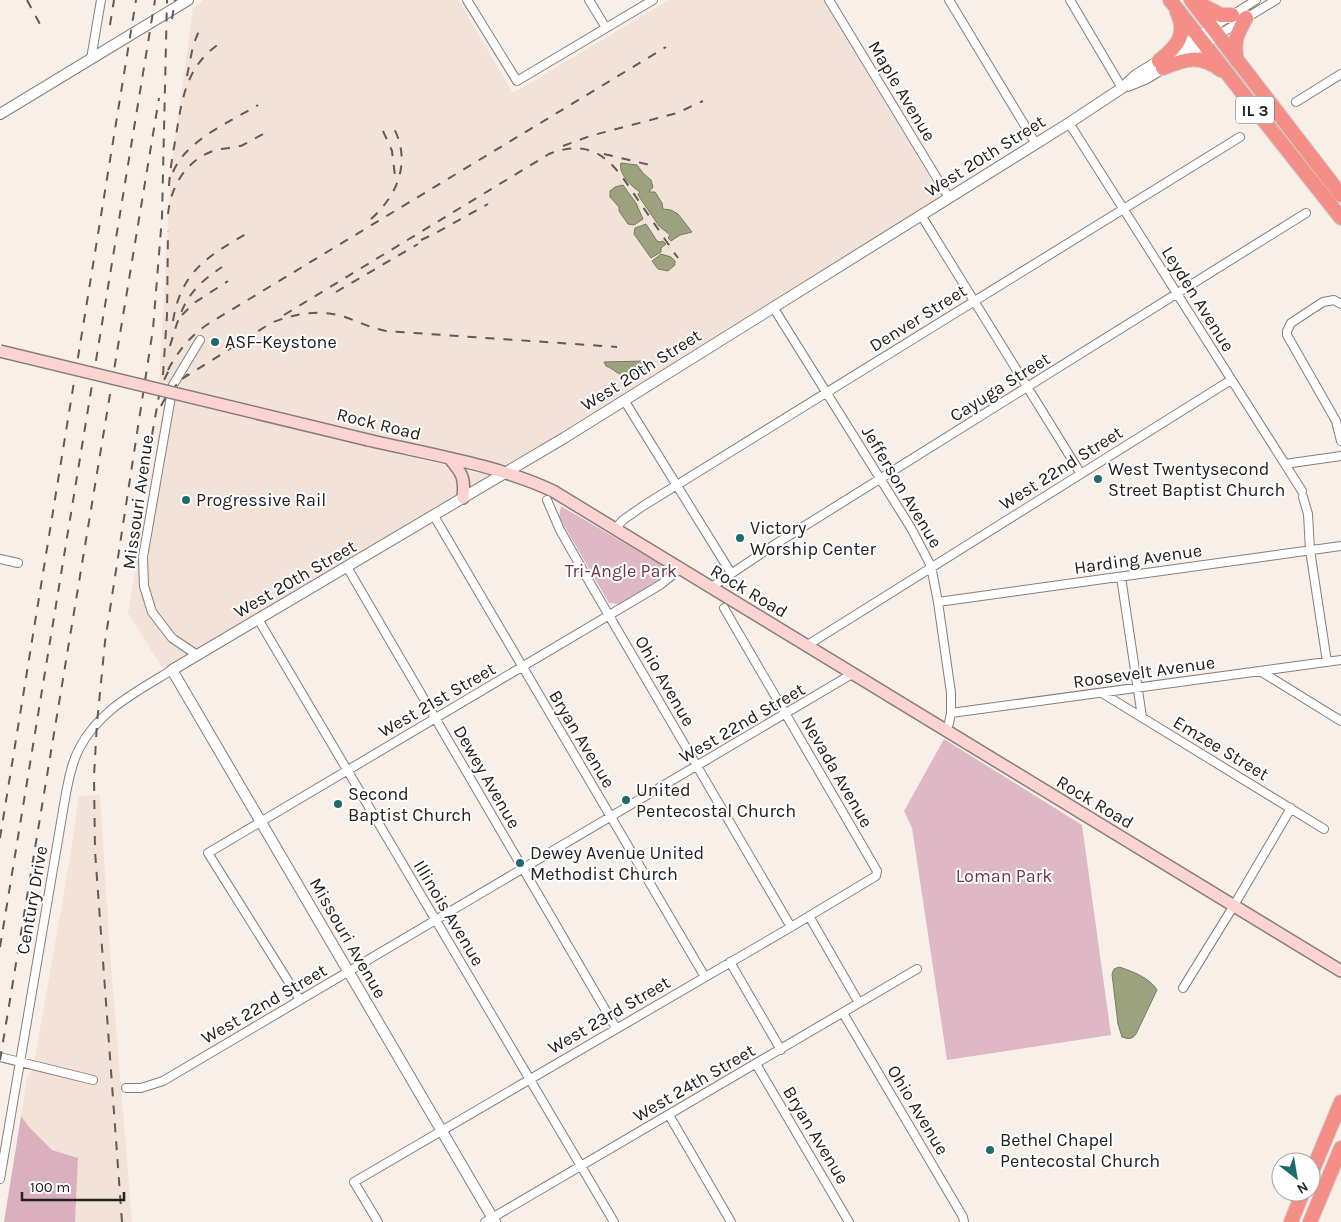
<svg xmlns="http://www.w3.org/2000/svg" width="1341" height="1222" viewBox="0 0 1341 1222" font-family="Karla,sans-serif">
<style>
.built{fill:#f2e2d7}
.green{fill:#deb9c5}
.forest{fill:#dab0be}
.water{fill:#9da27e;stroke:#787b61}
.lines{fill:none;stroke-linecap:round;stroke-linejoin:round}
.minor-casing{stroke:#877e79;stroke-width:10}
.tertiary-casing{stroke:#877e79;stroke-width:12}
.secondary-casing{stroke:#877e79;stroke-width:14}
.trunk-casing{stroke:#cfcecd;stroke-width:16}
.minor{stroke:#fff;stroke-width:8}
.tertiary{stroke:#fff;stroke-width:10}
.secondary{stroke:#fbd4d2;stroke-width:11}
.trunk{stroke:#f48e86;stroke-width:14}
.rail{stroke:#605b57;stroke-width:2;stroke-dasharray:9 9;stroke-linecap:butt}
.secondary-bridge-casing{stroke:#877e79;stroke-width:14;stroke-linecap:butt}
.secondary-bridge{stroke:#fbd4d2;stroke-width:11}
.poi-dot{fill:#1d6a6f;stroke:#fff;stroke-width:2}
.labels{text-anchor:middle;stroke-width:4;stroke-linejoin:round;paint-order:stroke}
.shield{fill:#fff;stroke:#656361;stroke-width:1}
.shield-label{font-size:16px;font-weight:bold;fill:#23201d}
.street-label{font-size:18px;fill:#23201d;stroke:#fff}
.poi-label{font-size:18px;fill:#23201d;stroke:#fff;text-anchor:start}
.park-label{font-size:18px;fill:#6a3449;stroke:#fff}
</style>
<rect width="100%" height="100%" fill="#f9efe9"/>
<path class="built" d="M203,0H458L513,93L669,0H823L941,196L679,360L504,467L159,385L171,169L193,8L202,2Z
M165,398L490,476L163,669L128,613Z
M100,795L110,952L132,1222H75L78,1158L52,1150L29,1127L21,1116L27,1078L31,1072L35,1058L70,858L79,796Z"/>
<path class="green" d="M561,506L667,568L668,572L665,576L624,602L618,604L609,603L559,517Z
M944,739L1082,825L1111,1035L947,1060L912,828L904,811Z"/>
<path class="forest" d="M21,1116L29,1127L52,1150L78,1158L75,1222H4Z"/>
<path class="water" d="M621,163L637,165L643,173L651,180L653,187L649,192H655L662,203L663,209L671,210L678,214L692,232L680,235L671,241L668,238L670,235L659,226L640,198L638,194L640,192C632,187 618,174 621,163Z
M623,185L636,203L643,219L634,225L628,224L619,211V207L610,197V191L615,187Z
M646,224L657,241L660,242L663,241L666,244L661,248V252L651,258L634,234L635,228Z
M661,254L671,257L675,261V265L668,271L658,269L652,261Z
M644,361L652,362V365C645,370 630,378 620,374C615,372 612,368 606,366L604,362Z
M1119,967C1132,971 1150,978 1157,990L1136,1034C1132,1040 1128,1039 1122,1037L1118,1024L1112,974L1114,969Z"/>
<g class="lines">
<g class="minor-casing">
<path id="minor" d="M467,0L517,81L653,0
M589,0L606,28
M829,0L949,198
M949,0L1036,144
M1070,0L1122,88
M1212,28L1256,0
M1218,35L1276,0
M91,59L101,0
M1296,102L1341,74
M1069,123L1302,491
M921,215L1081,474
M1341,304L1334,300L1323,302L1291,323L1287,331V335L1336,421L1341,441
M773,307L911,528L931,566L938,602L951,693V713L949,723L946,731
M624,400L731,573
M1285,464L1341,456
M1303,497L1308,514L1310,550L1327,662
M547,500L560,530L590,583L791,927
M434,516L705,977
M615,529L623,520L643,506L1240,137
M0,559L18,563
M347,567L616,1028
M1121,577L1142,717
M710,588L774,545L1306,213
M938,602L1341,546
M258,619L614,1222
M806,646L1231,380
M197,655L172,638L152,612L144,586L143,557L173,385L200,340
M1260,671L1341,721
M1102,693L1324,829
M951,713L1341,660
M809,916L859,1003
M730,962L781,1050
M1183,988L1233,907L1291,808
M300,1000L208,853L660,585L680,569
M843,1013L963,1217L964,1222
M0,1057L93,1080
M756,1064L849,1222
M126,1088H141L163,1081L852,674
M669,1115L731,1222
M0,1179L66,793C69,778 72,762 79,749C99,710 136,692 172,670
M378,1222L354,1182L791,927L876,876L877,871L724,608
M485,1222L917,969"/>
</g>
<g class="tertiary-casing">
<path id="tertiary" d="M1128,86L1145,79L1218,35
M0,114L188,0
M495,1222L172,670L564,438L1069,123L1122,88L1136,75L1212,28"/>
</g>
<g class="secondary-casing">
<path id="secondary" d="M368,440C428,454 498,465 553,491L1341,971
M450,459C463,474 465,479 463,498"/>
</g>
<g class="trunk-casing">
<path id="trunk" d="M1170,0L1265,122L1341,218
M1191,0L1341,195
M1196,2L1221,15H1232
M1159,61C1176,47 1188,36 1177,12
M1237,61C1233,41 1237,34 1246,18
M1163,68C1186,59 1199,54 1221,70
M1311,1174L1341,1102
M1291,1222L1303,1192
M1310,1222L1341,1148"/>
</g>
<use href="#minor" class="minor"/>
<use href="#tertiary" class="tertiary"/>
<use href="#secondary" class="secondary"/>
<use href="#trunk" class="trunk"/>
<path class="rail" d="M27,0L42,28
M172,19L175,0
M110,25L114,0
M187,76L193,46L200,28
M383,131L392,151L395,176
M563,146L590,136L677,113L703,101
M604,154L650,165
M173,172C186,140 230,122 258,105
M169,186C170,169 173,153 176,136C182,97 187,64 222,42
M168,214C171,185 187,159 216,150C225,148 235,148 243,145C251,141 259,136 267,132
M371,219C399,194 412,159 392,125
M421,240L434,234L488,204
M336,292L418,244
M182,315L194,303L228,281
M284,315L549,154C598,135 616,167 640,203C653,221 665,240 678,258
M173,321C181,270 210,255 251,231
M170,346C182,306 186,291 222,267
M168,370C178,351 190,336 208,324L666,47
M163,375L167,315L168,231
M182,379L271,323C296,313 319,309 345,317C359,322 371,328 386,331L617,347
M159,397L164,380L171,366
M161,406C167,393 177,384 188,374
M152,435L160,390
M0,838L136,0
M0,947L155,0
M0,1060L159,98
M122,1222L95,851L94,776L97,723L105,642L153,329L162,217L167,0"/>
<g class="secondary-bridge-casing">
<path id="secondary-bridge" d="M0,351L368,440"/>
</g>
<use href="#secondary-bridge" class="secondary-bridge"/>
</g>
<g class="poi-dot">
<circle cx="215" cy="342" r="5"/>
<circle cx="1098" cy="479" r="5"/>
<circle cx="186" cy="500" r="5"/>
<circle cx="740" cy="538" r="5"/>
<circle cx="626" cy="800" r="5"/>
<circle cx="338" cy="804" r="5"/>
<circle cx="520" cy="863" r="5"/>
<circle cx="990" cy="1150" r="5"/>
</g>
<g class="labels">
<rect class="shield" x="1236" y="96.5" width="38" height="27" rx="4"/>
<g class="shield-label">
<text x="1255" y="116">IL 3</text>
</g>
<g class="street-label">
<text transform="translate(902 91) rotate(59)" y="6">Maple Avenue</text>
<text transform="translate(985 156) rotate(-32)" y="6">West 20th Street</text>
<text transform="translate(1198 299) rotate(58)" y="6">Leyden Avenue</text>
<text transform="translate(918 318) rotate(-32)" y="6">Denver Street</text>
<text transform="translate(641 370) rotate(-32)" y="6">West 20th Street</text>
<text transform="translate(1000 387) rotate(-32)" y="6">Cayuga Street</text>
<text transform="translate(379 424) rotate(14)" y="6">Rock Road</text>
<text transform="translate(1061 468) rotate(-32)" y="6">West 22nd Street</text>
<text transform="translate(902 487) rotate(59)" y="6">Jefferson Avenue</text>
<text transform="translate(138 502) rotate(-82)" y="6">Missouri Avenue</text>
<text transform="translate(1138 559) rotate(-8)" y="6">Harding Avenue</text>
<text transform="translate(295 579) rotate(-30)" y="6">West 20th Street</text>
<text transform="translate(749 591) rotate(31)" y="6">Rock Road</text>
<text transform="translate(1144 672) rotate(-8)" y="6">Roosevelt Avenue</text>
<text transform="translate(665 681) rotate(60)" y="6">Ohio Avenue</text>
<text transform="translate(437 700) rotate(-30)" y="6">West 21st Street</text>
<text transform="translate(742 723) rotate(-30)" y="6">West 22nd Street</text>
<text transform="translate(582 739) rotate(59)" y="6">Bryan Avenue</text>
<text transform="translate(1221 748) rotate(31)" y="6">Emzee Street</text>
<text transform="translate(837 772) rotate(60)" y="6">Nevada Avenue</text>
<text transform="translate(487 777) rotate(60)" y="6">Dewey Avenue</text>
<text transform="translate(1095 802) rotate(31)" y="6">Rock Road</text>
<text transform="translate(32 900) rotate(-80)" y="6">Century Drive</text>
<text transform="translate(449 913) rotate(59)" y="6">Illinois Avenue</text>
<text transform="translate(348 938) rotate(60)" y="6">Missouri Avenue</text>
<text transform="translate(264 1004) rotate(-30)" y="6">West 22nd Street</text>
<text transform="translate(609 1015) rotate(-30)" y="6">West 23rd Street</text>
<text transform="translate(694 1083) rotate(-30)" y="6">West 24th Street</text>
<text transform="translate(918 1110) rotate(59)" y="6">Ohio Avenue</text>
<text transform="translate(816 1135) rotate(59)" y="6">Bryan Avenue</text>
</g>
<g class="poi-label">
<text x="225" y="348">ASF-Keystone</text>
<text x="1108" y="475">West Twentysecond<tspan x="1108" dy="21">Street Baptist Church</tspan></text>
<text x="196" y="506">Progressive Rail</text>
<text x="750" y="534">Victory<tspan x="750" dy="21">Worship Center</tspan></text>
<text x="636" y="796">United<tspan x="636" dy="21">Pentecostal Church</tspan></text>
<text x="348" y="800">Second<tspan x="348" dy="21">Baptist Church</tspan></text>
<text x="530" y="859">Dewey Avenue United<tspan x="530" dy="21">Methodist Church</tspan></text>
<text x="1000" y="1146">Bethel Chapel<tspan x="1000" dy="21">Pentecostal Church</tspan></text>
</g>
<g class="park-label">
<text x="621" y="577">Tri-Angle Park</text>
<text x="1004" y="882">Loman Park</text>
</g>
</g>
<g transform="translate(1296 1177) rotate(149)"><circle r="24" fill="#ffffff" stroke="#a7a6a5"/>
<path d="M0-4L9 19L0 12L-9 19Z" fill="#1d6a6f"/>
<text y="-8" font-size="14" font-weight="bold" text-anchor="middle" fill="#23201d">N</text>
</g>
<path d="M22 1192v8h102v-8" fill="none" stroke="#23201d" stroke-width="2.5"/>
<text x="30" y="1192" font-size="15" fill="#23201d" stroke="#ffffff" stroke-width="4" paint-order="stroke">100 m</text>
</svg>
